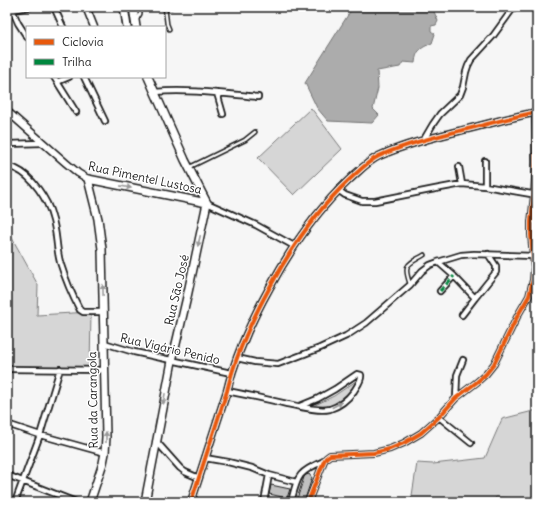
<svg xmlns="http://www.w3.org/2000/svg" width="544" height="509" viewBox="0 0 544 509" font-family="Delius,sans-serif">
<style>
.green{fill:#d6d6d6;stroke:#797979}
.water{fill:#acacac;stroke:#727272}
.building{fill:#c0c0c0;stroke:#1c1c1c}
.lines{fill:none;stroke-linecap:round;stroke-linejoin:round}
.service-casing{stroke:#1c1c1c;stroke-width:5.5}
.minor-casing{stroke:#1c1c1c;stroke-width:8}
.tertiary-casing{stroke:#1c1c1c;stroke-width:9}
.secondary-casing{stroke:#1c1c1c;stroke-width:10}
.service{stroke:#fff;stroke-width:2.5}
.minor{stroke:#fff;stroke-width:4.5}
.tertiary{stroke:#fff;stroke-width:6}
.secondary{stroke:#fff;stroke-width:7}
.quiet{stroke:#00873e;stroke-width:3;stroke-dasharray:6 3;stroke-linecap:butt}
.cycleway-casing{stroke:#fff;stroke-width:6}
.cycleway{stroke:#e8590c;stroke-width:4}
.oneway{fill:#999}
.labels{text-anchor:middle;stroke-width:3;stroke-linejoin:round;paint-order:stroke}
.street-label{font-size:12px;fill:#1c1c1c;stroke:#fff}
</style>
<rect width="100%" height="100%" fill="#f6f6f6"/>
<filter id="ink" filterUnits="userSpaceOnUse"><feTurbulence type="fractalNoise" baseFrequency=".025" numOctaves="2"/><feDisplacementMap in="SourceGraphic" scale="8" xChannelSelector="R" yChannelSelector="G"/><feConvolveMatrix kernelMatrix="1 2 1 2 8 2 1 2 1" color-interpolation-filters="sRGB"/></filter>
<g filter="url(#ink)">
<path class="green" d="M311,108L342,149L294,195L258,158Z
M7,229L38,285L37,315L91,312L90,369L7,368Z
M359,379L349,396L341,402L327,409L313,406L334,396Z
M537,410V501L496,497L493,502H411L417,463L433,464L485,458L502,419Z"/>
<path class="water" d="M353,7H432L438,21L436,25L431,26V31L435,34L432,43C421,48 416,50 415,63L403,62L400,67L377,71L378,88L373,109L379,115L372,123L328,121L317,108L305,83Z"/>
<path class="building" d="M309,474L312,478L304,502H296L304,477L306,475Z
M271,485L290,489L287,498L269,494Z"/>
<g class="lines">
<g class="service-casing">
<path id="service" d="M165,7L167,24L169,29
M165,8L171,7
M137,19L140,14L141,7
M190,167L245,140L255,132
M410,284C403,264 407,265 424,255"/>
</g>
<g class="minor-casing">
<path id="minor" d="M11,7L18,23L27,37
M54,7L63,27
M12,10L29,7
M54,77L76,112
M84,77L105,121
M57,82L69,77
M155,92C189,89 224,94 258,97
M217,93L223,114
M423,141L433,124L440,114L460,95L463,87L466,72L468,66L471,60L493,36L514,7
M7,144L43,143
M485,161V186
M7,166C10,167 13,168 16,169C32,176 48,200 52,217C57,231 56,247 60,262C65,278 72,295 80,310L83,312H103
M459,167L462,184
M338,190L345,195L362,201H375L435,189L462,184L485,186L537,195
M207,203L256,225L294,246
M438,262L454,276L475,298
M440,291L454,276
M462,315L475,298L496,272V266L488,254
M104,343L134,352L231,373
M237,358L255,362L278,364L320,348L346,336L366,323L410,285L422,271L430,265L438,262L461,255L474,254L534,256L537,255
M7,369L104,370
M227,391C247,395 267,399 287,404C299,406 317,412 330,409C340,406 348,399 354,391C357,386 362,380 361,375L357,374L335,389L317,399L300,406
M456,398L457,375L463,360
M439,417L471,443
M7,424L40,435L105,453
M156,441L180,468L185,472L199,478
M205,458L228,462L252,468L269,475L296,482
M7,475L76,502
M15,502L40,435L60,369
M264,502L269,475
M291,502C298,475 298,472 324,461
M308,502L324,461L326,458L330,455L374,453L390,449L404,443L421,433L439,417L456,398L477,382L486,374L494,364L518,315L529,296L533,280L534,267L531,235V222L534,195L536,162L535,113"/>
</g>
<g class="tertiary-casing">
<path id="tertiary" d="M86,7L94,27
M7,111L66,163L78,173L88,179
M191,502L227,391C236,354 251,321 270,287C291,248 316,211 349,180C358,172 368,161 379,156C406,144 435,137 463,130C488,124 512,117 537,112"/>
</g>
<g class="secondary-casing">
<path id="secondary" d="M124,7L127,27
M133,7L136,27
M90,502L103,463L105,453L106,437L102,249L98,219L88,179L207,203
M145,502L172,361L187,297L207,203L185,160L148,77"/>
</g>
<use href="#service" class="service"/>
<use href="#minor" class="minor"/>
<use href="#tertiary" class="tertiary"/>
<use href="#secondary" class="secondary"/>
<path class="quiet" d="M440,291L454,276"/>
<g class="cycleway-casing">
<path id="cycleway" d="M191,502L227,391C236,354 251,321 270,287C291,248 316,211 349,180C358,172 368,161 379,156C406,144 435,137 463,130C488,124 512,117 537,112
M308,502L324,461L326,458L330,455L374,453L390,449L404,443L421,433L439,417L456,398L477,382L486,374L494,364L518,315L529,296L533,280L534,267L531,235V222L534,195L536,162L535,113"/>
</g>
<use href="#cycleway" class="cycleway"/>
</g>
<defs><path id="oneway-solid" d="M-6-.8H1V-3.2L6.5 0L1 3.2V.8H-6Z"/></defs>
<g class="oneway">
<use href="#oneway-solid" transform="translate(126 187) rotate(11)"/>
<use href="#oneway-solid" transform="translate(199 241) rotate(103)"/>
<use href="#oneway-solid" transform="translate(103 290) rotate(-91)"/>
<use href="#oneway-solid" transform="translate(164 399) rotate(101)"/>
<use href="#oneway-solid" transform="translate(337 405) rotate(-27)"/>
<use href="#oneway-solid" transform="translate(106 437) rotate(-90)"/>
</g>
</g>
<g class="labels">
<g class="street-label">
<text transform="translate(145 178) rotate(12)" y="4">Rua Pimentel Lustosa</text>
<text transform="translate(177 290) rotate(-77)" y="4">Rua São José</text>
<text transform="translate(170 349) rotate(13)" y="4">Rua Vigário Penido</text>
<text transform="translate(93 400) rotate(-91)" y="4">Rua da Carangola</text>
</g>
</g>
<rect width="544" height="509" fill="none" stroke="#fff" stroke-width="24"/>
<rect x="12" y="12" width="520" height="485" fill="none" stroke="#1c1c1c" stroke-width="1.5" filter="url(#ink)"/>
<rect x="26" y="26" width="140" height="52" fill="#ffffff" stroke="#a4a4a4"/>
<rect x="34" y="39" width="20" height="6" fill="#e8590c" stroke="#a4a4a4"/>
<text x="62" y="46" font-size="12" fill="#1c1c1c">Ciclovia</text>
<rect x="34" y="59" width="20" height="6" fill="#00873e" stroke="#a4a4a4"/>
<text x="62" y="66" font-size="12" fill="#1c1c1c">Trilha</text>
</svg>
